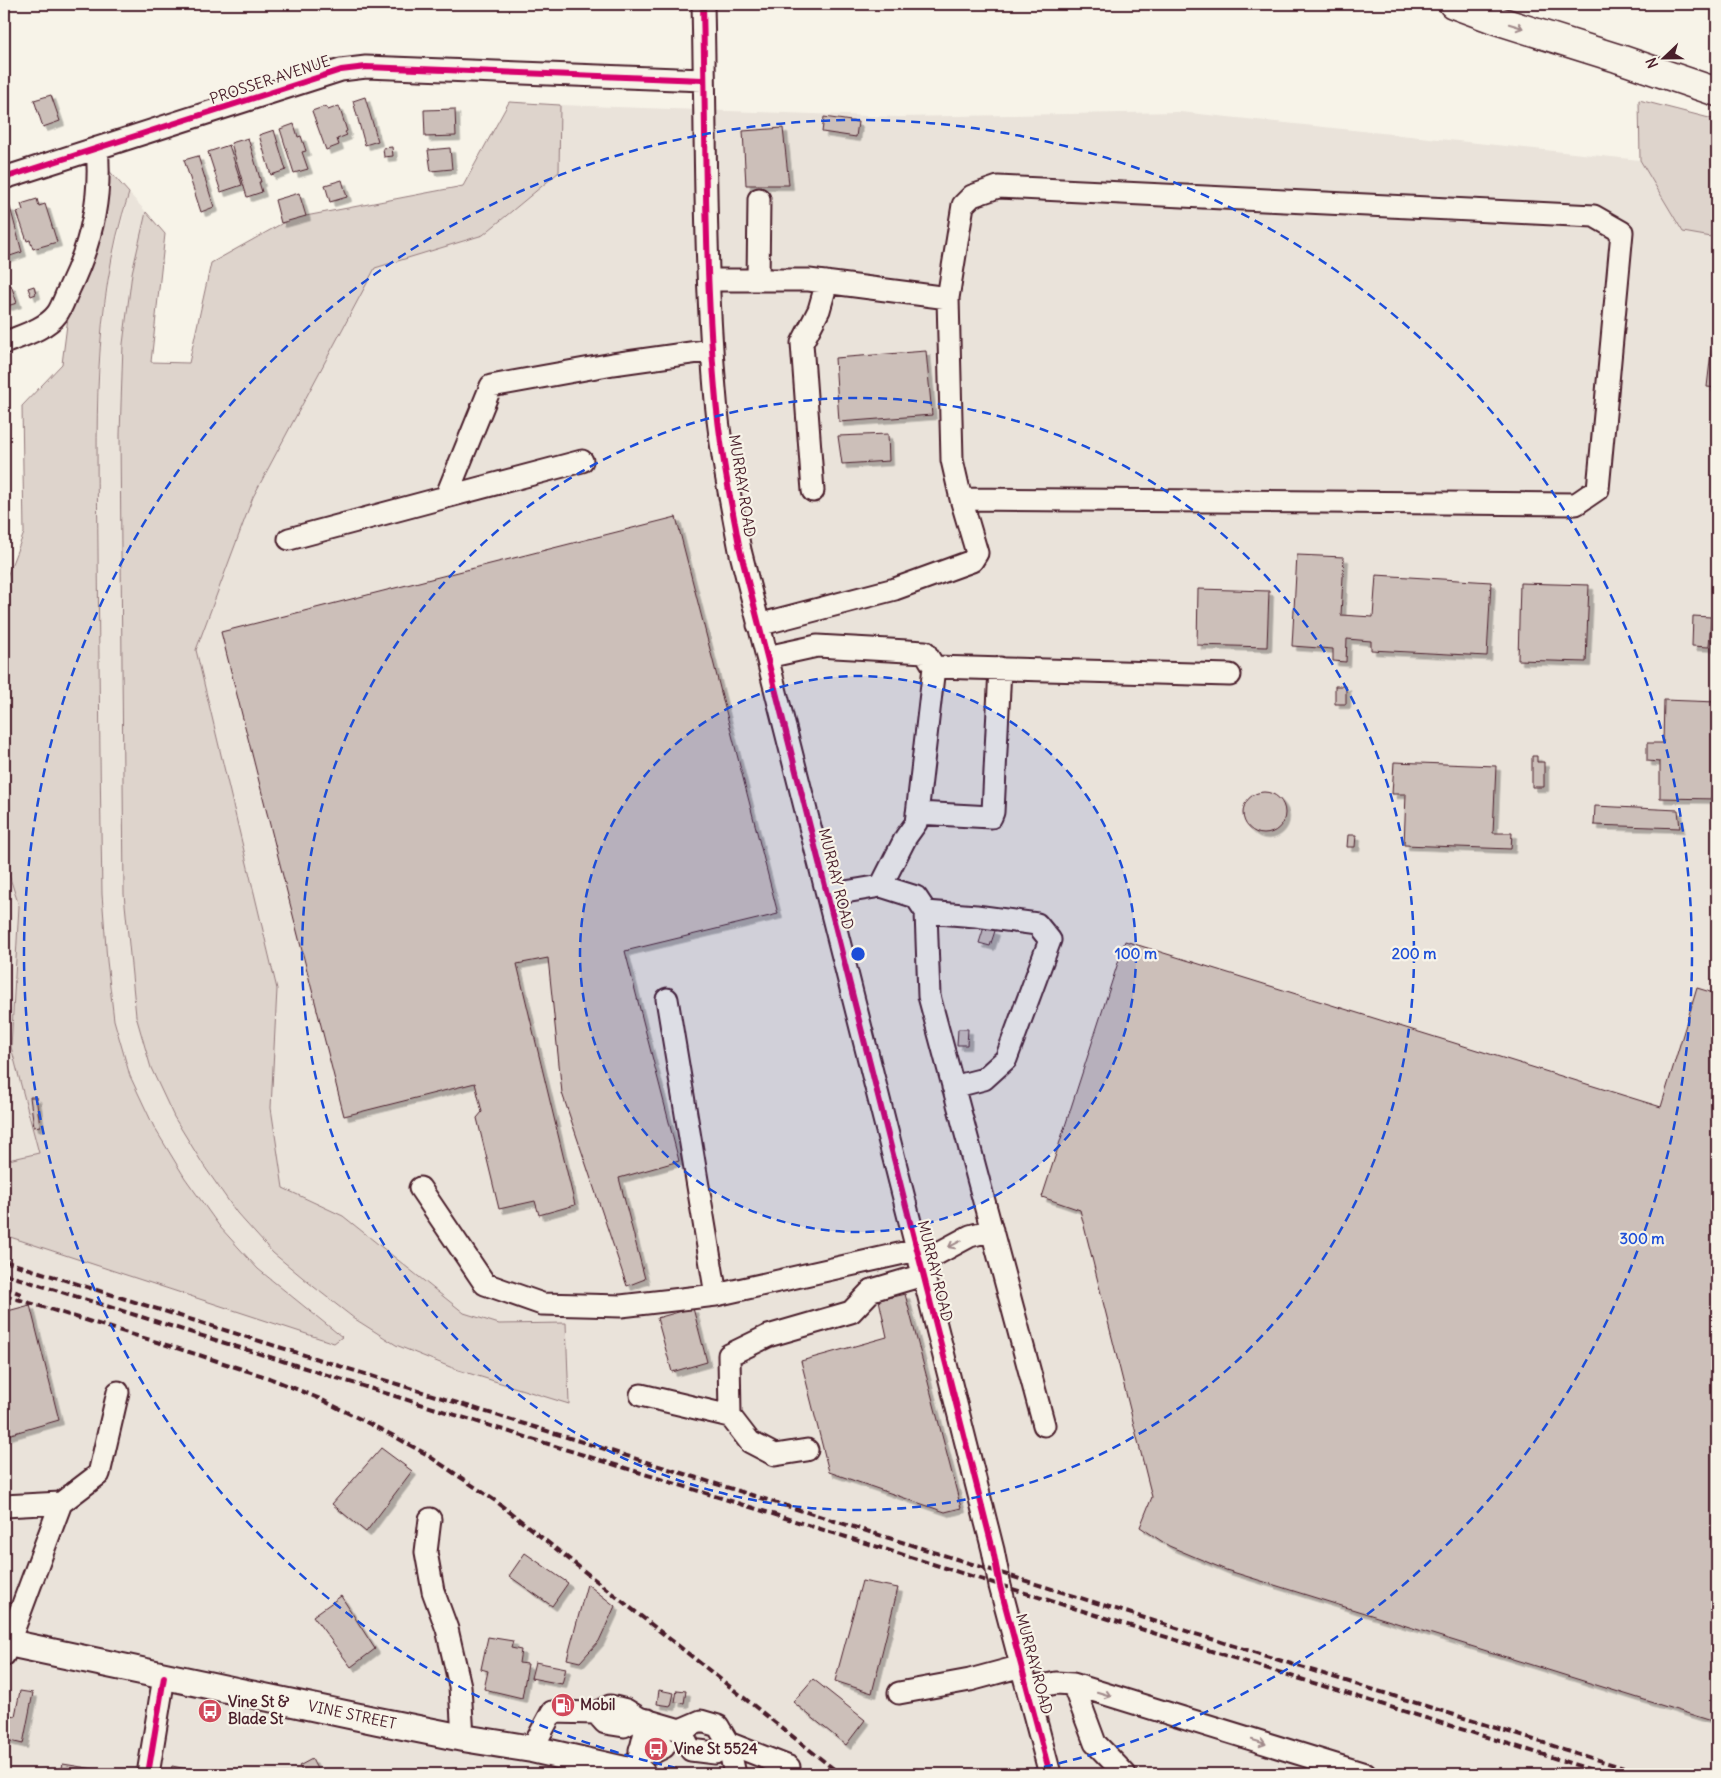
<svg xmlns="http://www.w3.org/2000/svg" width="1721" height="1778" viewBox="0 0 1721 1778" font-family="Delius,sans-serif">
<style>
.built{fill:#eae3da}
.green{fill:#ded4cc;stroke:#947a7c}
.building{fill:#ccbfb9;stroke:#4a1f2b;filter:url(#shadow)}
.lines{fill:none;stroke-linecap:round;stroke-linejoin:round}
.minor-casing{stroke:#4a1f2b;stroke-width:25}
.major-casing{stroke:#4a1f2b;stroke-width:30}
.highway-casing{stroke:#4a1f2b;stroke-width:31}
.minor{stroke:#f7f3e8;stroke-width:21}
.major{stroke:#f7f3e8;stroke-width:26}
.highway{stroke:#f7f3e8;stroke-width:28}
.rail{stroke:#4a1f2b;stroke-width:4;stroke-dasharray:8 4;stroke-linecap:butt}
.cycleway-casing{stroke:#f7f3e8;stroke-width:9}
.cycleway{stroke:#d6006c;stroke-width:6}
.oneway{stroke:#a0898a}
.ring{fill:none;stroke:#1d4ed8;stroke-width:2.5;stroke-dasharray:9 6}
.labels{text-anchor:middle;stroke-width:4.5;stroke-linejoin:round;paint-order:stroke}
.street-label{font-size:15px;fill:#4a1f2b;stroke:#f7f3e8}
.poi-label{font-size:15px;font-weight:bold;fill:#4a1f2b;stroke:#f7f3e8;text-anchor:start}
.centre{fill:#1d4ed8;stroke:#f7f3e8;stroke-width:2.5}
.ring-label{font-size:15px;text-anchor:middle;font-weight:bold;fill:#1d4ed8;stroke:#f7f3e8;stroke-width:4.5;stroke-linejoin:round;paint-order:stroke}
</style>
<defs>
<filter id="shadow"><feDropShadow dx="4.5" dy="4.5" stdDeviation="0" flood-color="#0004"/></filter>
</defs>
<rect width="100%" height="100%" fill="#f7f3e8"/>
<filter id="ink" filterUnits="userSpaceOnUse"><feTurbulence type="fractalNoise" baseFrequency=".02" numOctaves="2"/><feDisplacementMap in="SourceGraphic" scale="10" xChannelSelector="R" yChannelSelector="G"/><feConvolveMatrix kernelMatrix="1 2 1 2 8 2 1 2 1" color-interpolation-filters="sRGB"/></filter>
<g filter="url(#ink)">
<path class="built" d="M560,105L900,117L1180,112L1640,160L1683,231L1717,238V1774H4V1235L334,1342L342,1337L258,1269L220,1227L185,1178L154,1127L130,1076L114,1020L107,961L102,894L97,435L101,342L110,269L129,193L146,212L132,273L123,344L120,435L124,894L136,1016L204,1166L237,1213L273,1253L355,1319L396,1345L455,1369L569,1404L566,1323L499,1324L464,1313L343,1216L283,1188L271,1108L277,989L196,650L253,497L375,268L483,235L559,172Z
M4,859L19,906L11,1047L39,1153L4,1161Z"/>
<path class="green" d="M1639,100L1717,120V238L1683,232L1640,160Z
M509,102L560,105L559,172L483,235L375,268L253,497L196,650L277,989L271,1108L283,1188L343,1216L464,1313L499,1324L566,1323L569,1404L455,1369L396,1345L355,1319L314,1287L273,1253L237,1213L204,1166L174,1117L151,1068L136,1016L124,894L120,435L123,344L132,273L146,212L165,234L151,362L189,363L211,263L290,219L463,186Z
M105,166L129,193C91,307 97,431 98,550C99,665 100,780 102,894L107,961L114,1020L130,1076L154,1127L185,1178L220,1227L258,1269L342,1337L334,1343L4,1235V1161L39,1153L11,1047L19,906L4,859V584L24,533L22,406L62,364L75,262Z"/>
<path class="building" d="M51,95L60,121L43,127L34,100Z
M365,97L378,141L365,145L353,101Z
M326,106L328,110L339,106L347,131L345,132L347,135L337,139L339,145L326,150L312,111Z
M455,109L456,136L425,137L424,110Z
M824,117L858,122L856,137L822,132Z
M294,124L298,137L301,136L306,151L302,152L308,169L294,173L280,129Z
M783,128L789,185H746L743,131Z
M274,130L286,170L271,175L259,135Z
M248,138L261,182H259L262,192L247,197L231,143Z
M229,145L242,185L221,192L208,152Z
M392,147L393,156L384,157L383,148Z
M450,148L452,169L431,171L428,150Z
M198,156L214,207L201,212L184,160Z
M342,180L347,197L330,202L325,185Z
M299,193L306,216L281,223L275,200Z
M37,199L39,206L45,204L57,242L33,249L30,240L27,241L17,212L23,210L21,204Z
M10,207L22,252L4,258V209Z
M11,285L17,303L7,306L4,297V288Z
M34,286L36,294L31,296L28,288Z
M1714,326H1717V388L1707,387Z
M926,351L932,415L839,422L835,358Z
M888,434L889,461L842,464L838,436Z
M676,517L778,914L625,951L679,1161L619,1178L645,1279L627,1286L562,1093L548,958L517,964L575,1205L539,1215L535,1201L499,1209L477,1118L482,1112L475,1083L344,1116L221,632Z
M1297,555L1344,557L1341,615L1373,617L1376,575L1491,582L1487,656L1371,650V641L1347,639L1346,662L1333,661V649L1292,646Z
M1520,583L1589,585L1586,662L1518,660Z
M1198,589L1269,591L1267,647L1197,645Z
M1693,616L1711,617L1709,647L1692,646Z
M1335,686H1346V704H1335Z
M1664,700L1717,702V799L1660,798V762L1647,761V743H1663Z
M1532,756H1537V762H1544V787H1532Z
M1394,762L1496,766L1493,833H1512L1511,849L1404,845L1406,794H1392Z
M1243 813a21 21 0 1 1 42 0a21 21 0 1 1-42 0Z
M1595,806L1678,810L1680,828L1594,825Z
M1348,835H1356L1355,847H1347Z
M984,927L995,931L990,946L979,943Z
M1125,941L1661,1107L1697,988L1717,994V1702L1712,1721L1226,1570L1169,1546L1140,1527L1152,1497L1080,1210L1042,1197Z
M958,1029H968L967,1045H957Z
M30,1097H36L40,1126L34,1127Z
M905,1294L961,1508L945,1512L829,1472L801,1361L887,1337L879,1300Z
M30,1305L59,1420L4,1436V1312Z
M693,1308L707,1362L672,1372L657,1318Z
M381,1448L412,1471L366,1532L332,1504Z
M525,1553L568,1583L552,1606L509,1576Z
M862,1581L898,1588L872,1693L835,1681Z
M587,1584L615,1606L599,1641L580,1662L567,1659Z
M341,1596L375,1649L351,1667L313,1616Z
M488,1637L513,1641L511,1648L521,1650L519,1663L528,1664L522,1698L484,1689L488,1671L481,1669Z
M535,1662L566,1668L562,1684L531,1678Z
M813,1679L865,1720L846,1745L793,1702Z
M659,1690L674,1693L671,1706L657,1704Z
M677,1690L686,1691L684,1703L675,1702Z
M20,1691L33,1693L23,1744L6,1740L10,1715L15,1716Z
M312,1759L317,1769L304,1774L299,1766Z
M63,1764L125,1774H60Z
M172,1766L211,1774H170Z"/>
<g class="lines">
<g class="minor-casing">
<path id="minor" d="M703,4C706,132 704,261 715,389C719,443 730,497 740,550L993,1550L1000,1586L1050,1774
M4,178L341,70L366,67L703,80
M709,280H809L948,298L952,460L961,499L977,553L972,561L895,589L758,625
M758,280L759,199
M948,298L963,205L972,196L998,187L1594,216L1622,232L1598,489L1576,504L961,499
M4,343C21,336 46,329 57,314C62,307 65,297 69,289C91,244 102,198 97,148
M813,491L802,343L819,310L827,282
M446,497L582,461
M289,539L446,497L491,386L613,364L712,350
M767,657L817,646L925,652L934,667L916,823L906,837L881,886L827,895
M934,667L1230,675
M917,813L991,817L993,812L1000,668
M881,886L916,897L926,912L929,996L1044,1425
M926,912L976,916L1037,924L1050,940L1006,1059L984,1079L953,1087
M667,999L716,1295L917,1250
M420,1188L485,1284L542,1304L621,1306L716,1295
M920,1263L970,1236L992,1230
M641,1395L730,1416L729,1355L768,1336L851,1312L872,1290L923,1275
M730,1416L750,1442L775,1455L807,1450
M4,1506L61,1503
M430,1519L426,1552L433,1591L447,1629L460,1686L463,1738
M4,1655L61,1503L99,1474L118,1392
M1073,1684L1095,1743L1125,1774
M1028,1689L1056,1683L1073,1684L1365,1774
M899,1693L970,1680L1022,1666
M596,1713L605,1723L624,1726L639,1718
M680,1730L691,1750L715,1753L728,1743L735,1774
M532,1749L552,1712L596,1713L610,1706L626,1710L639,1718L680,1730L701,1721L718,1726L728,1743L789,1767L788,1774
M640,1750L654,1752L664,1747L657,1739L644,1736
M635,1773L648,1720
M148,1774L164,1677"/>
</g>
<g class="major-casing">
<path id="major" d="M4,1642L378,1721L463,1738L532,1749L642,1774"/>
</g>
<g class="highway-casing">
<path id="highway" d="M1453,4L1496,20L1617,58L1717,92"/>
</g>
<use href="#minor" class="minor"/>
<use href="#major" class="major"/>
<use href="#highway" class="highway"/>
<path class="rail" d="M4,1261L1643,1774
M4,1274L1605,1774
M4,1287L21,1294
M4,1295L199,1355L269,1378L318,1398L390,1434L426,1454L497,1502L840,1774"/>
<g class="cycleway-casing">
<path id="cycleway" d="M703,4C706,132 704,261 715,389C719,443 730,497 740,550L993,1550L1000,1586L1050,1774
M4,178L341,70L366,67L703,80
M148,1774L164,1677"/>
</g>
<use href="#cycleway" class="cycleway"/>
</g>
<defs><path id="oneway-shaft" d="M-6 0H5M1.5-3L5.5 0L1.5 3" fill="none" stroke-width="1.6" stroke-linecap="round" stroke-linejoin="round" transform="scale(1.25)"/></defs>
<g class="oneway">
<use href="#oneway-shaft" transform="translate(1516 26) rotate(17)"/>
<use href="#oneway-shaft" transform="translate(955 1244) rotate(152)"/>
<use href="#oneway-shaft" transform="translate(1104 1694) rotate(17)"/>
<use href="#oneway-shaft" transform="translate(1259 1742) rotate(17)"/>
</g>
</g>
<circle cx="858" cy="954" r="278" fill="#1d4ed8" fill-opacity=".12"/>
<g class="ring">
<circle cx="858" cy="954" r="278"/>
<circle cx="858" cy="954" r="556"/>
<path d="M706 1774A834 834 0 1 1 1010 1774"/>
</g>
<defs>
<g id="fuel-disc" transform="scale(1.25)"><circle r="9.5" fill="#d1495b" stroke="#f7f3e8"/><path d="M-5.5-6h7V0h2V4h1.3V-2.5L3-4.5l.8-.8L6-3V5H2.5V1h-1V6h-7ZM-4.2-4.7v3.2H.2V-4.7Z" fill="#fff"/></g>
<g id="bus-disc" transform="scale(1.25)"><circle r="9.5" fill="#d1495b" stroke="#f7f3e8"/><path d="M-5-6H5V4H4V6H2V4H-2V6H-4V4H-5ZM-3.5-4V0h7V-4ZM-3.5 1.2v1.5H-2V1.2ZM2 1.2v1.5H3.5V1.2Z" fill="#fff"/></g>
</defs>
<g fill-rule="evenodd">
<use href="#fuel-disc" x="563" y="1705"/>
<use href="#bus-disc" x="210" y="1711"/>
<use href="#bus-disc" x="656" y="1749"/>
</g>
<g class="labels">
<g class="street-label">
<text transform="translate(270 80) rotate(-18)" y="5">PROSSER AVENUE</text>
<text transform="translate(742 486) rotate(81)" y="5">MURRAY ROAD</text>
<text transform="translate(836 879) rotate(76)" y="5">MURRAY ROAD</text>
<text transform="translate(935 1271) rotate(76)" y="5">MURRAY ROAD</text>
<text transform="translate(1034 1664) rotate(75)" y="5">MURRAY ROAD</text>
<text transform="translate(352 1715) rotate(12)" y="5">VINE STREET</text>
</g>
<g class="poi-label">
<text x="228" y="1707">Vine St &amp;<tspan x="228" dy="17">Blade St</tspan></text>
<text x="580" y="1710">Mobil</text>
<text x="674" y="1754">Vine St 5524</text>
</g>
</g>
<circle cx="858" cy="954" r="8" class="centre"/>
<g class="ring-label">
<text x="1136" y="959">100 m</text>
<text x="1414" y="959">200 m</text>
<text x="1642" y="1244">300 m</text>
</g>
<rect width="1721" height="1778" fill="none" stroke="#f7f3e8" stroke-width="20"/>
<rect x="10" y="10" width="1701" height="1758" fill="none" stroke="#4a1f2b" stroke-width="2" filter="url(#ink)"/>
<g transform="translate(1664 58) rotate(248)" stroke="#f7f3e8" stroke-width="4" paint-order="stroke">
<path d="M0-4L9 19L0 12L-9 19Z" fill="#4a1f2b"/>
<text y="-8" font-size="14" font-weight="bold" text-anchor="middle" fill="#4a1f2b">N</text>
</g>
</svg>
